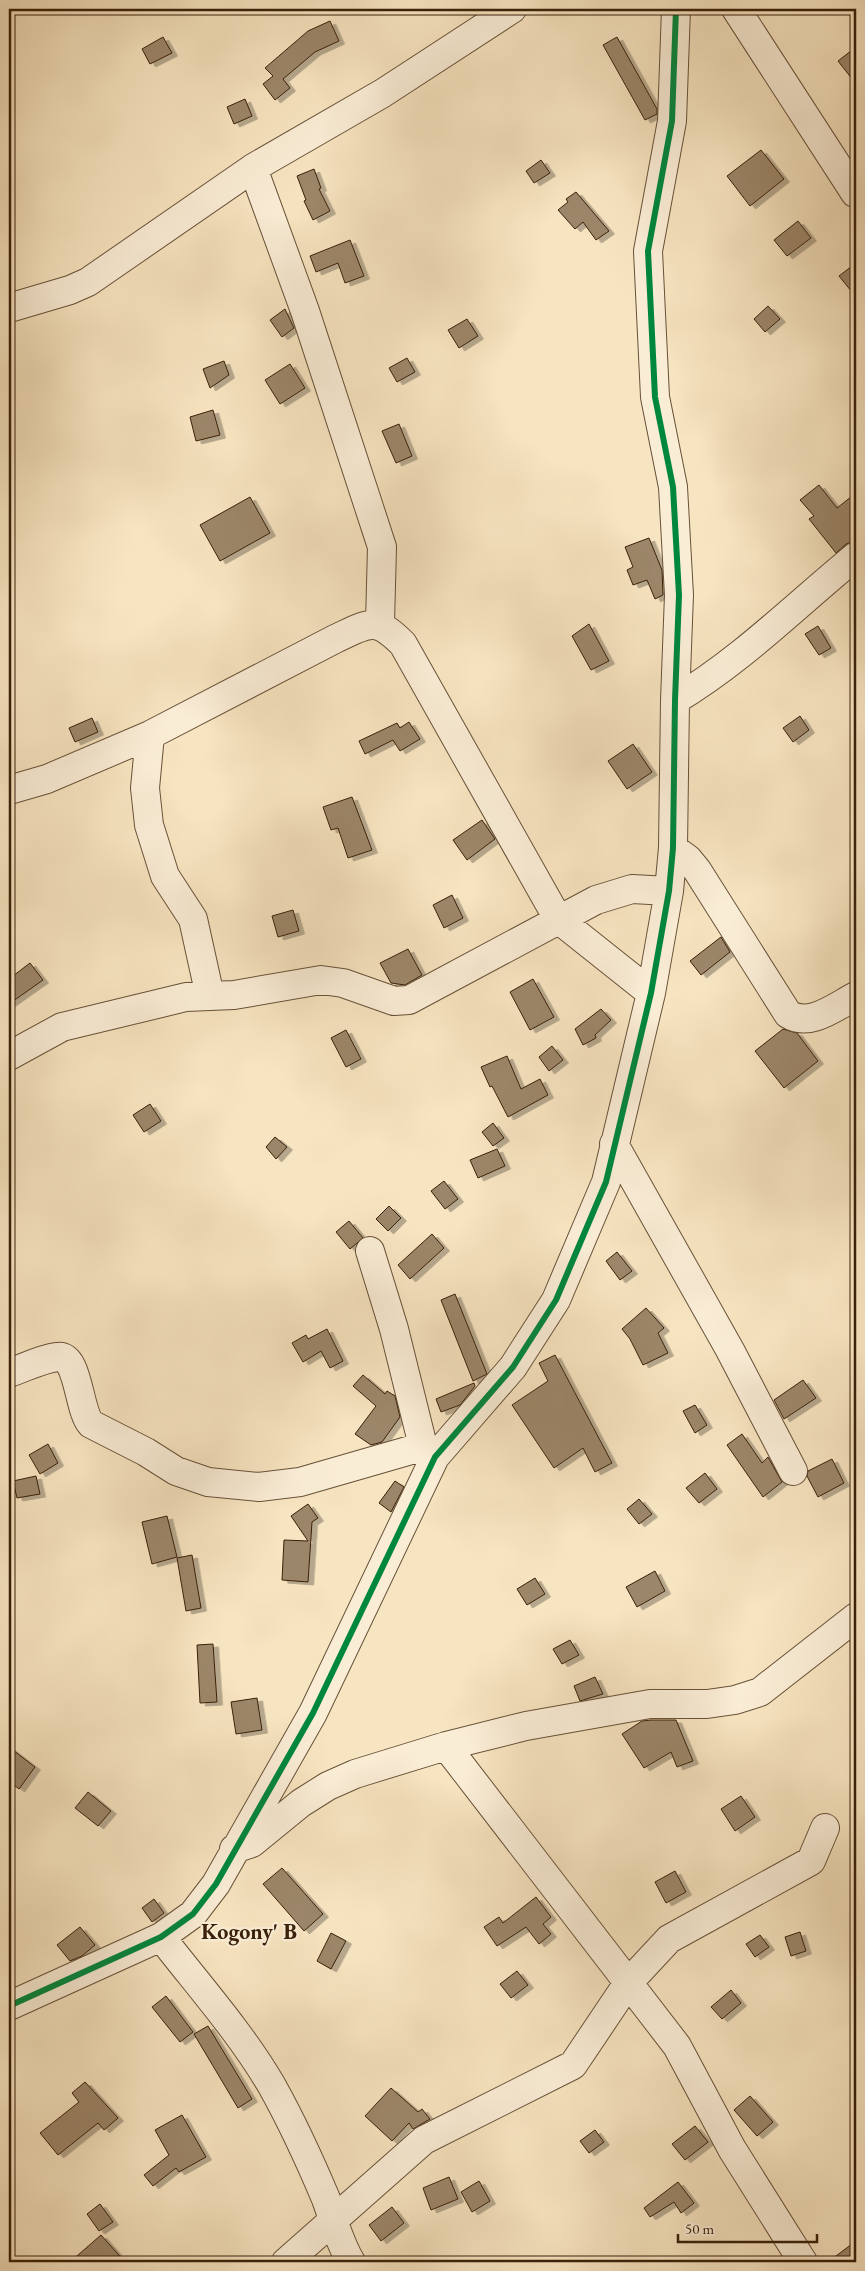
<svg xmlns="http://www.w3.org/2000/svg" width="865" height="2271" viewBox="0 0 865 2271" font-family="'EB Garamond',serif">
<style>
.building{fill:#9c8669;stroke:#39200a;filter:url(#shadow)}
.lines{fill:none;stroke-linecap:round;stroke-linejoin:round}
.minor-casing{stroke:#685138;stroke-width:30}
.minor{stroke:#faedd6;stroke-width:28}
.cycleway-casing{stroke:#faedd6;stroke-width:9}
.cycleway{stroke:#00873e;stroke-width:6}
.labels{text-anchor:middle;stroke-width:4.5;stroke-linejoin:round;paint-order:stroke}
.district-label{font-size:22px;font-weight:bold;fill:#39200a;stroke:#faedd6}
</style>
<defs>
<filter id="shadow"><feDropShadow dx="5.5" dy="3" stdDeviation="0" flood-color="#0004"/></filter>
</defs>
<rect width="100%" height="100%" fill="#f7e4c0"/>
<filter id="stains"><feTurbulence type="fractalNoise" baseFrequency=".004" numOctaves="4"/><feColorMatrix values="0 0 0 0 .2 0 0 0 0 .09 0 0 0 0 .02 0 0 0 .5 -.17"/></filter>
<radialGradient id="worn" r=".72"><stop offset=".6" stop-color="#630" stop-opacity="0"/><stop offset="1" stop-color="#630" stop-opacity=".3"/></radialGradient>
<path class="building" d="M330,21L339,41L315,52L283,79L290,88L275,100L263,84L273,76L265,68L308,31Z
M163,37L172,53L150,64L142,49Z
M617,37L657,109V114L645,120L603,45Z
M856,47V84L838,61Z
M245,99L252,116L234,124L227,107Z
M761,150L784,179L750,206L727,176Z
M541,160L550,173L534,183L526,171Z
M314,169L321,188L319,189L330,211L313,220L304,201L306,200L297,176Z
M576,192L609,231L596,240L583,222L575,229L558,210L568,202L566,199Z
M798,221L811,238L787,256L774,240Z
M350,240L364,276L345,283L338,263L316,272L310,256Z
M856,263V297L839,276Z
M768,306L780,319L765,332L754,319Z
M285,309L294,328L282,337L270,320Z
M467,319L478,336L459,348L448,330Z
M407,358L415,372L397,382L389,368Z
M224,361L229,375L210,388L203,369Z
M290,364L305,388L280,404L265,380Z
M213,410L220,435L196,441L190,417Z
M399,424L412,456L396,463L382,431Z
M819,485L837,508L856,493V540L846,544L836,553L809,519L814,516L800,500Z
M250,497L270,533L220,561L200,525Z
M649,538L662,570L663,595L655,599L647,580L633,585L627,570L633,567L625,547Z
M589,624L609,661L591,670L572,636Z
M818,626L831,648L819,655L805,634Z
M800,716L809,730L793,742L783,728Z
M92,718L98,732L75,742L69,728Z
M409,722L420,739L400,751L393,740L365,754L359,741L397,723L400,728Z
M633,744L652,772L627,789L608,761Z
M352,797L372,850L348,858L338,828L331,830L323,807Z
M482,820L495,839L467,860L453,840Z
M452,895L463,918L444,928L433,905Z
M293,910L299,931L278,937L272,916Z
M721,937L730,952L701,975L690,961Z
M408,949L422,975L405,985L391,983L380,963Z
M30,963L43,980L9,1004V979Z
M533,979L554,1017L530,1030L510,992Z
M601,1009L611,1020L595,1035L596,1038L583,1045L575,1029Z
M783,1029L797,1033L818,1061L784,1088L755,1051Z
M346,1030L361,1059L346,1067L331,1038Z
M552,1046L563,1060L549,1071L539,1057Z
M507,1056L521,1089L540,1079L548,1095L508,1117L492,1086L490,1087L481,1067Z
M150,1104L161,1121L144,1132L133,1115Z
M493,1123L504,1138L493,1146L482,1132Z
M275,1137L287,1147L276,1159L266,1147Z
M497,1149L505,1166L478,1178L470,1160Z
M444,1181L458,1199L445,1209L431,1191Z
M389,1206L401,1218L388,1231L376,1219Z
M349,1221L363,1238L350,1249L336,1232Z
M432,1234L444,1248L410,1279L398,1265Z
M617,1252L632,1271L620,1280L606,1261Z
M455,1294L487,1374L473,1381L441,1300Z
M646,1308L664,1328L658,1333L668,1353L643,1365L630,1339L622,1329Z
M327,1329L343,1361L330,1368L321,1351L303,1362L292,1343L306,1335L308,1339Z
M555,1355L612,1463L595,1472L583,1448L554,1468L512,1405L548,1381L539,1363Z
M363,1375L385,1394L387,1391L395,1396L400,1417L382,1442L371,1445L355,1434L376,1406L353,1386Z
M803,1380L816,1398L784,1419L774,1400Z
M474,1383L475,1386L460,1405L441,1412L436,1399Z
M695,1405L707,1425L695,1433L683,1411Z
M742,1434L762,1463L768,1457L782,1482L763,1497L727,1445Z
M48,1444L58,1463L40,1474L29,1455Z
M832,1459L844,1483L818,1497L807,1476L808,1471Z
M705,1473L717,1489L699,1503L686,1488Z
M36,1476L40,1494L17,1498L13,1481Z
M395,1481L404,1487L391,1512L379,1503Z
M639,1499L652,1514L639,1524L627,1509Z
M308,1504L318,1518L312,1522L308,1582L282,1580L284,1540L308,1541L291,1516Z
M167,1516L177,1557L152,1564L142,1522Z
M192,1555L201,1608L186,1611L177,1558Z
M655,1571L665,1591L637,1607L626,1587Z
M535,1578L545,1594L527,1605L517,1589Z
M570,1640L579,1655L562,1664L553,1649Z
M213,1644L217,1702L200,1703L197,1645Z
M595,1677L603,1694L580,1701L574,1686Z
M257,1698L262,1730L236,1734L231,1702Z
M651,1720H676L693,1761L677,1767L671,1752L644,1768L622,1734L642,1721Z
M9,1747L35,1767L19,1789L9,1781Z
M88,1792L111,1811L98,1826L75,1808Z
M741,1796L755,1817L735,1831L721,1809Z
M282,1868L323,1914L304,1931L263,1884Z
M675,1871L686,1892L666,1903L655,1882Z
M536,1897L551,1917L543,1924L551,1934L539,1944L526,1927L497,1946L484,1927L499,1917L503,1923Z
M154,1899L164,1913L152,1922L142,1908Z
M80,1927L95,1945L82,1956L70,1961L57,1945Z
M800,1932L806,1951L791,1956L785,1937Z
M331,1933L346,1941L331,1969L317,1961Z
M760,1935L769,1947L755,1957L746,1944Z
M517,1971L528,1985L511,1998L500,1984Z
M731,1990L741,2003L722,2019L711,2007Z
M166,1996L193,2032L180,2042L152,2007Z
M208,2026L252,2099L238,2108L194,2034Z
M85,2082L118,2118L104,2130L98,2123L58,2155L40,2133L79,2102L72,2093Z
M391,2088L418,2112L422,2109L430,2119L413,2129L409,2123L392,2141L365,2116Z
M750,2096L773,2122L757,2136L734,2110Z
M182,2115L206,2157L179,2172L176,2168L153,2186L144,2175L169,2155L155,2130Z
M695,2126L708,2142L685,2160L672,2144Z
M595,2130L604,2142L589,2153L580,2141Z
M449,2177L458,2199L431,2210L423,2188Z
M479,2181L490,2201L472,2212L461,2192Z
M678,2182L694,2203L681,2213L674,2202L650,2217L644,2208Z
M100,2204L113,2222L99,2231L87,2214Z
M392,2207L404,2223L381,2241L369,2225Z
M101,2235L125,2262H70Z
M856,2241V2262H828Z"/>
<g class="lines">
<g class="minor-casing">
<path id="minor" d="M736,9L855,193
M253,168L305,311L382,547L380,623L376,624
M9,308L70,290L88,282L253,168L383,93L512,9
M675,700C742,660 796,605 856,556
M150,735L145,788L149,825L165,876L193,919L210,996
M9,790L47,779L150,735L335,639C369,623 375,616 403,644L558,919L651,993
M673,848L688,859L697,870L788,1014C810,1028 836,1006 856,996
M9,1056L62,1027L186,997L234,995L321,980L343,983L394,1001L409,1000L596,900L632,889L669,891
M614,1144L730,1350L793,1471
M370,1251L394,1329L424,1450
M9,1373C24,1368 41,1359 57,1357C79,1353 78,1410 91,1424L146,1452L176,1471L208,1482L259,1487L300,1482L411,1450H424L435,1457
M446,1746L677,2046L732,2149L803,2262
M234,1849L252,1843L301,1803L328,1786L355,1774L446,1746L526,1726L650,1704H707L735,1700L760,1692L856,1617
M161,1937C199,1986 241,2033 272,2086C292,2122 310,2161 326,2199C334,2221 339,2242 351,2262
M9,2006L161,1937L193,1914L216,1884L313,1713L435,1457L513,1367L556,1300L606,1182L651,993L669,891L673,848L675,700L679,595L673,487L655,397L648,251L672,121L676,9
M286,2262L424,2140L573,2065L628,1983L669,1939L811,1861L825,1828"/>
</g>
<use href="#minor" class="minor"/>
<g class="cycleway-casing">
<path id="cycleway" d="M9,2006L161,1937L193,1914L216,1884L313,1713L435,1457L513,1367L556,1300L606,1182L651,993L669,891L673,848L675,700L679,595L673,487L655,397L648,251L672,121L676,9"/>
</g>
<use href="#cycleway" class="cycleway"/>
</g>
<g class="labels">
<g class="district-label">
<text x="249" y="1939">Kogony' B</text>
</g>
</g>
<rect width="865" height="2271" fill="none" stroke="#f7e4c0" stroke-width="30"/>
<rect x="10" y="10" width="845" height="2251" fill="none" stroke="#39200a" stroke-width="2.5"/>
<rect x="15" y="15" width="835" height="2241" fill="none" stroke="#39200a"/>
<path d="M678 2234v8h139v-8" fill="none" stroke="#39200a" stroke-width="2.5"/>
<text x="685" y="2234" font-size="15" fill="#39200a" stroke="#faedd6" stroke-width="4" paint-order="stroke">50 m</text>
<rect width="100%" height="100%" filter="url(#stains)"/>
<rect width="100%" height="100%" fill="url(#worn)"/>
</svg>
